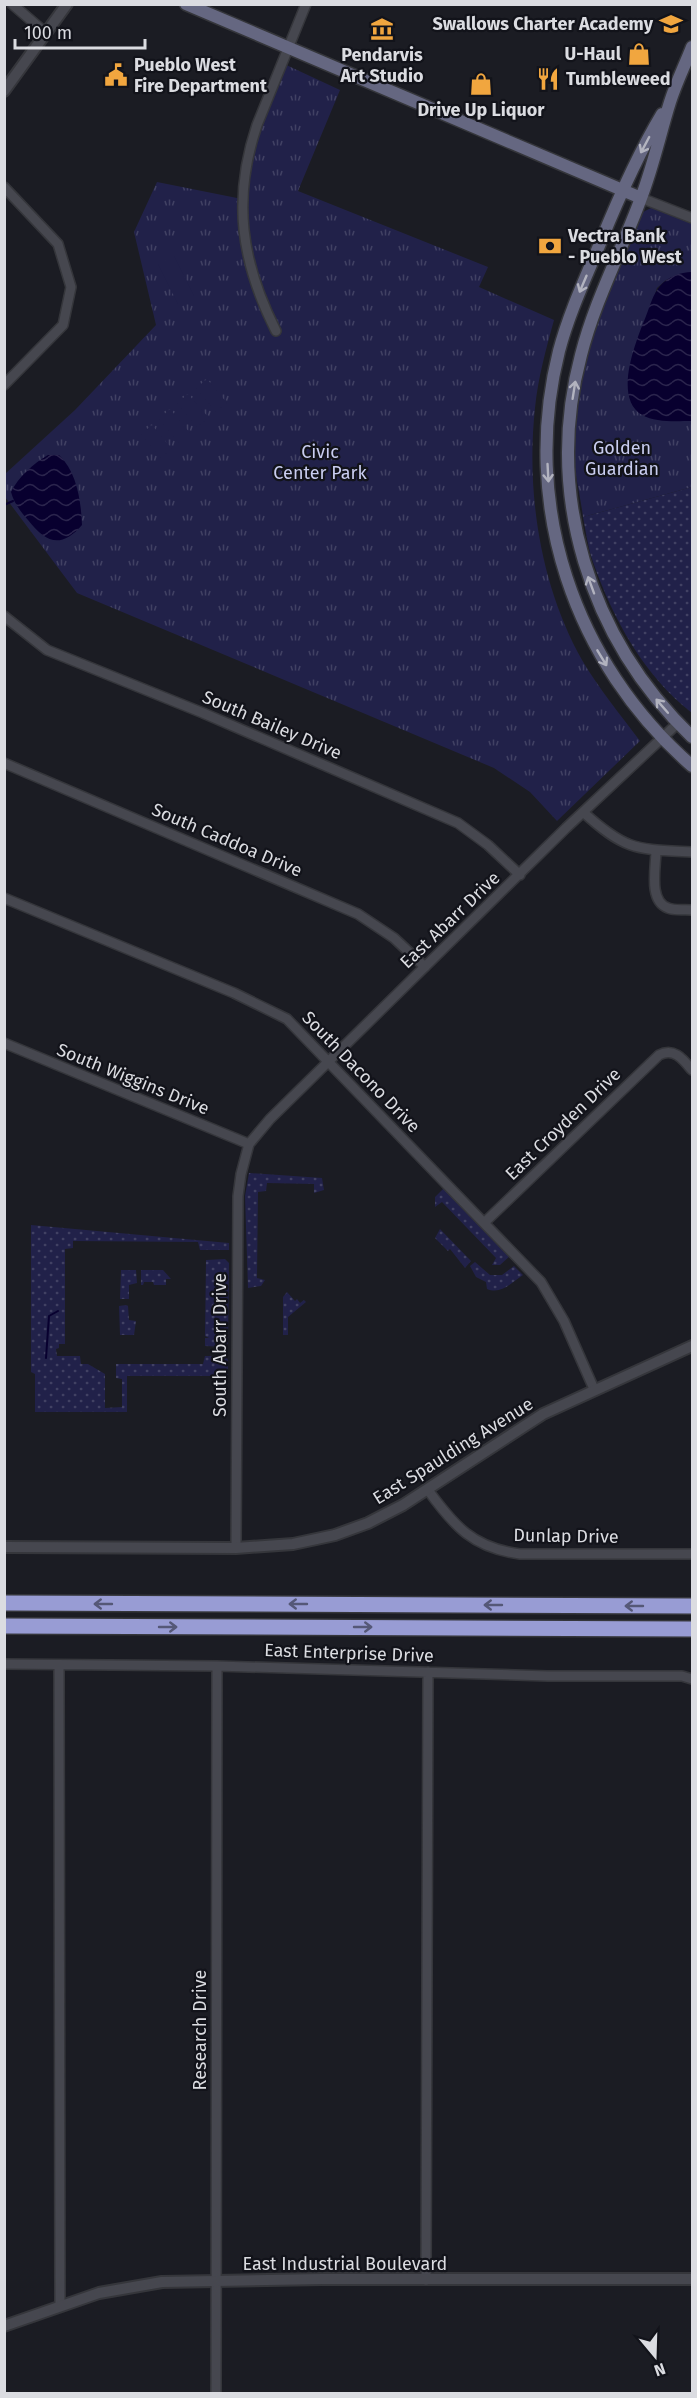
<svg xmlns="http://www.w3.org/2000/svg" width="697" height="2398" viewBox="0 0 697 2398" font-family="'Fira Sans',sans-serif">
<style>
.grass{fill:url(#grass-dots)}
.park{fill:url(#park-tufts)}
.pitch{fill:#212149}
.water{fill:url(#water-waves)}
.lines{fill:none;stroke-linecap:round;stroke-linejoin:round}
.stream{stroke:#08002f;stroke-width:2}
.minor-casing{stroke:#35363b;stroke-width:12}
.tertiary-casing{stroke:#35363b;stroke-width:14}
.secondary-casing{stroke:#35363b;stroke-width:15}
.trunk-casing{stroke:#35363b;stroke-width:18}
.minor{stroke:#46474f;stroke-width:9}
.tertiary{stroke:#46474f;stroke-width:10}
.secondary{stroke:#656781;stroke-width:12}
.trunk{stroke:#989cd4;stroke-width:15}
.oneway{stroke:#b2b3bf}
.oneway2{stroke:#555877}
.labels{text-anchor:middle;stroke-width:4.5;stroke-linejoin:round;paint-order:stroke}
.poi-label{font-size:18px;font-weight:bold;fill:#dbdce1;stroke:#12131a;text-anchor:start}
.park-label{font-size:18px;fill:#c9cdf0;stroke:#12131a}
.street-label{font-size:18px;fill:#dbdce1;stroke:#12131a}
</style>
<defs>
<pattern id="grass-dots" width="8" height="8" patternUnits="userSpaceOnUse" patternTransform="scale(1.5)"><rect width="8" height="8" fill="#212149"/><path d="M2 2h.1M6 6h.1" fill="none" stroke="#414163" stroke-width="1.8" stroke-linecap="round"/></pattern>
<pattern id="park-tufts" width="24" height="20" patternUnits="userSpaceOnUse" patternTransform="scale(1.5)"><rect width="24" height="20" fill="#212149"/><path d="M3 7l-1-3M5 7V3M7 7l1-3M15 17l-1-3M17 17v-4M19 17l1-3" fill="none" stroke="#414163"/></pattern>
<pattern id="water-waves" width="16" height="10" patternUnits="userSpaceOnUse" patternTransform="scale(1.5)"><rect width="16" height="10" fill="#08002f"/><path d="M0 5q4-4 8 0t8 0" fill="none" stroke="#2b254d"/></pattern>
</defs>
<rect width="100%" height="100%" fill="#1b1c23"/>
<path class="grass" d="M692,487V713C644,676 613,619 593,562C588,548 586,532 583,517Z
M249,1173L322,1178L324,1190L314,1193V1184L267,1183L266,1191L258,1192L257,1278L265,1280L261,1286L248,1288L245,1196Z
M444,1188L510,1256L500,1265H492L496,1258L442,1202L435,1207V1197Z
M31,1225L229,1243V1250H200L198,1242L73,1241V1248L65,1249V1344H59V1348L56,1349L57,1356H80L81,1364H88L105,1374V1408L122,1407V1379L116,1378V1364H203L205,1356H225L228,1360V1376H127V1412H35V1374L31,1372Z
M440,1229L471,1261L465,1268L450,1249L448,1251L435,1238Z
M225,1259L229,1263L228,1343L225,1347L205,1346V1338H209L205,1336L206,1260Z
M475,1262L490,1275H502L514,1266L523,1275C511,1283 501,1295 487,1289L486,1282L476,1277L470,1266Z
M121,1270H136L137,1283L129,1285V1299H120Z
M141,1270H163L171,1279H166V1285H154L153,1282H144L143,1285H141Z
M287,1292L295,1301L297,1299L300,1303L304,1300L306,1302L288,1317V1335H283V1297Z
M126,1305L128,1306L129,1320L136,1321L134,1335H120L119,1306Z"/>
<path class="park" d="M282,63L340,90L298,191L488,267L479,287L554,320C546,349 538,378 535,408C526,492 540,585 582,660C599,689 620,714 640,741L557,821L530,792L494,768L77,593L5,497V474L75,410L156,325L134,232L157,182L242,199L246,163Z
M653,207L692,223V272L666,280L657,288L628,379L630,397L634,407L644,416L692,421V487L583,517C580,492 572,464 573,439C576,352 609,290 643,212Z"/>
<path class="pitch" d="M174,256L194,296L178,304L158,264Z
M207,379L227,403L216,412L196,388Z
M188,394L209,418L197,427L177,403Z
M170,409L190,433L179,443L159,419Z
M152,425L172,449L161,458L141,434Z"/>
<path class="water" d="M692,272V421C677,421 656,423 642,415C612,397 637,339 646,316C650,306 653,294 660,286C668,277 680,272 692,272Z
M48,455H59C77,472 81,501 82,525C61,549 46,543 28,520C20,511 14,503 11,492C19,476 33,464 48,455Z"/>
<g class="lines">
<path class="stream" d="M4,505L13,501
M46,1358L49,1316L58,1311"/>
<g class="minor-casing">
<path id="minor" d="M12,4L47,34
M4,187L58,244L71,287L63,325L4,385
M641,198L692,218
M276,331C241,262 232,199 257,125L306,4
M4,616L47,650L203,713L458,823L488,845L520,875
M4,763L358,914L394,938L425,967
M583,812C626,851 636,849 692,852
M656,850C656,867 648,901 668,908C675,911 685,909 692,910
M4,898L234,993L287,1019L541,1282L564,1321L594,1389
M4,1043L249,1144
M485,1222L659,1055C674,1047 683,1059 692,1070
M428,1490C454,1526 473,1548 520,1554H692
M236,1548L238,1196L241,1174L249,1144L270,1119L566,828L678,723
M4,1664L217,1666L548,1676H682L692,1679
M59,1665L60,2305
M426,2280L428,1672
M216,2394L217,1666"/>
</g>
<g class="tertiary-casing">
<path id="tertiary" d="M4,91L67,4
M4,1547L236,1548L293,1544L335,1535L368,1523L403,1505L543,1414L692,1346
M4,2326L99,2293L162,2282L322,2279H692"/>
</g>
<g class="secondary-casing">
<path id="secondary" d="M186,4L641,198
M692,47C685,65 676,83 670,102C660,134 653,167 641,198C622,250 595,300 581,355C544,494 589,638 692,737
M662,114C638,154 619,197 601,241C586,277 569,313 559,351C520,505 574,663 692,766"/>
</g>
<g class="trunk-casing">
<path id="trunk" d="M4,1603L692,1606
M4,1626L692,1629"/>
</g>
<use href="#minor" class="minor"/>
<use href="#tertiary" class="tertiary"/>
<use href="#secondary" class="secondary"/>
<use href="#trunk" class="trunk"/>
</g>
<defs><path id="oneway-shaft" d="M-6 0H5M1.5-3L5.5 0L1.5 3" fill="none" stroke-width="1.6" stroke-linecap="round" stroke-linejoin="round" transform="scale(1.5)"/></defs>
<g class="oneway">
<use href="#oneway-shaft" transform="translate(645 145) rotate(118)"/>
<use href="#oneway-shaft" transform="translate(583 284) rotate(113)"/>
<use href="#oneway-shaft" transform="translate(574 390) rotate(-81)"/>
<use href="#oneway-shaft" transform="translate(548 473) rotate(87)"/>
<use href="#oneway-shaft" transform="translate(591 585) rotate(-110)"/>
<use href="#oneway-shaft" transform="translate(602 658) rotate(59)"/>
<use href="#oneway-shaft" transform="translate(662 706) rotate(-131)"/>
</g>
<g class="oneway2">
<use href="#oneway-shaft" transform="translate(103 1604) rotate(-180)"/>
<use href="#oneway-shaft" transform="translate(298 1604) rotate(-180)"/>
<use href="#oneway-shaft" transform="translate(493 1605) rotate(-180)"/>
<use href="#oneway-shaft" transform="translate(634 1606) rotate(-180)"/>
<use href="#oneway-shaft" transform="translate(168 1627)"/>
<use href="#oneway-shaft" transform="translate(363 1627)"/>
</g>
<defs>
<g id="school-bare" transform="scale(1.8)"><path d="M0-5L7-2L0 1L-7-2ZM-4 1L0 2.5L4 1V4Q0 6-4 4Z" fill="#f1a63f" stroke="#12131a" stroke-width="2.5" paint-order="stroke"/></g>
<g id="museum-bare" transform="scale(1.8)"><path d="M0-6L6-3V-2H-6V-3ZM-5-1h2V3h-2ZM-1-1h2V3h-2ZM3-1h2V3H3ZM-6 4H6V6H-6Z" fill="#f1a63f" stroke="#12131a" stroke-width="2.5" paint-order="stroke"/></g>
<g id="shop-bare" transform="scale(1.8)"><path d="M-5-2.5h2.3a2.7 3.5 0 0 1 5.4 0H5L5.5 6h-11ZM-1.5-2.5h3a1.5 2.3 0 0 0-3 0Z" fill="#f1a63f" stroke="#12131a" stroke-width="2.5" paint-order="stroke"/></g>
<g id="civic-bare" transform="scale(1.8)"><path d="M-.6-6.5H3V-4.5H.6V-3L4-1V1h2V6H-6V1h2V-1L-.6-3ZM-1.2 2.5V6h2.4V2.5Z" fill="#f1a63f" stroke="#12131a" stroke-width="2.5" paint-order="stroke"/></g>
<g id="restaurant-bare" transform="scale(1.8)"><path d="M-5-6h1v4h1v-4h1v4h1v-4h1v5L-1.5 .5V6h-2V.5L-5-1ZM5-6V6H3V1.5H1.5Q1.5-4 5-6Z" fill="#f1a63f" stroke="#12131a" stroke-width="2.5" paint-order="stroke"/></g>
<g id="bank-bare" transform="scale(1.8)"><path d="M-6-4H6V4H-6ZM0-2.3a2.3 2.3 0 1 0 0 4.6a2.3 2.3 0 1 0 0-4.6Z" fill="#f1a63f" stroke="#12131a" stroke-width="2.5" paint-order="stroke"/></g>
</defs>
<g fill-rule="evenodd">
<use href="#school-bare" x="671" y="24"/>
<use href="#museum-bare" x="382" y="29"/>
<use href="#shop-bare" x="639" y="54"/>
<use href="#civic-bare" x="116" y="75"/>
<use href="#restaurant-bare" x="548" y="79"/>
<use href="#shop-bare" x="481" y="84"/>
<use href="#bank-bare" x="550" y="246"/>
</g>
<g class="labels">
<g class="poi-label">
<text x="653" y="30" text-anchor="end">Swallows Charter Academy</text>
<text x="621" y="60" text-anchor="end">U-Haul</text>
<text x="382" y="61" text-anchor="middle">Pendarvis<tspan x="382" dy="21">Art Studio</tspan></text>
<text x="134" y="71">Pueblo West<tspan x="134" dy="21">Fire Department</tspan></text>
<text x="566" y="85">Tumbleweed</text>
<text x="481" y="116" text-anchor="middle">Drive Up Liquor</text>
<text x="568" y="242">Vectra Bank<tspan x="568" dy="21">- Pueblo West</tspan></text>
</g>
<g class="park-label">
<text x="622" y="454">Golden<tspan x="622" dy="21">Guardian</tspan></text>
<text x="320" y="458">Civic<tspan x="320" dy="21">Center Park</tspan></text>
</g>
<g class="street-label">
<text transform="translate(272 725) rotate(23)" y="6">South Bailey Drive</text>
<text transform="translate(227 840) rotate(23)" y="6">South Caddoa Drive</text>
<text transform="translate(450 920) rotate(-44)" y="6">East Abarr Drive</text>
<text transform="translate(361 1072) rotate(46)" y="6">South Dacono Drive</text>
<text transform="translate(133 1079) rotate(22)" y="6">South Wiggins Drive</text>
<text transform="translate(563 1124) rotate(-44)" y="6">East Croyden Drive</text>
<text transform="translate(220 1345) rotate(-90)" y="6">South Abarr Drive</text>
<text transform="translate(453 1451) rotate(-32)" y="6">East Spaulding Avenue</text>
<text transform="translate(566 1536) rotate(1)" y="6">Dunlap Drive</text>
<text transform="translate(349 1653) rotate(2)" y="6">East Enterprise Drive</text>
<text transform="translate(200 2030) rotate(-90)" y="6">Research Drive</text>
<text x="345" y="2270">East Industrial Boulevard</text>
</g>
</g>
<rect width="697" height="2398" fill="none" stroke="#dbdce1" stroke-width="12"/>
<g transform="translate(655 2356) rotate(161)" stroke="#12131a" stroke-width="4.5" paint-order="stroke">
<path d="M0-4.5L10 22L0 15L-10 22Z" fill="#dbdce1"/>
<text y="-9" font-size="16" font-weight="bold" text-anchor="middle" fill="#dbdce1">N</text>
</g>
<path d="M15 39v9h130v-9" fill="none" stroke="#dbdce1" stroke-width="3"/>
<text x="24" y="39" font-size="18" fill="#dbdce1" stroke="#12131a" stroke-width="4.5" paint-order="stroke">100 m</text>
</svg>
